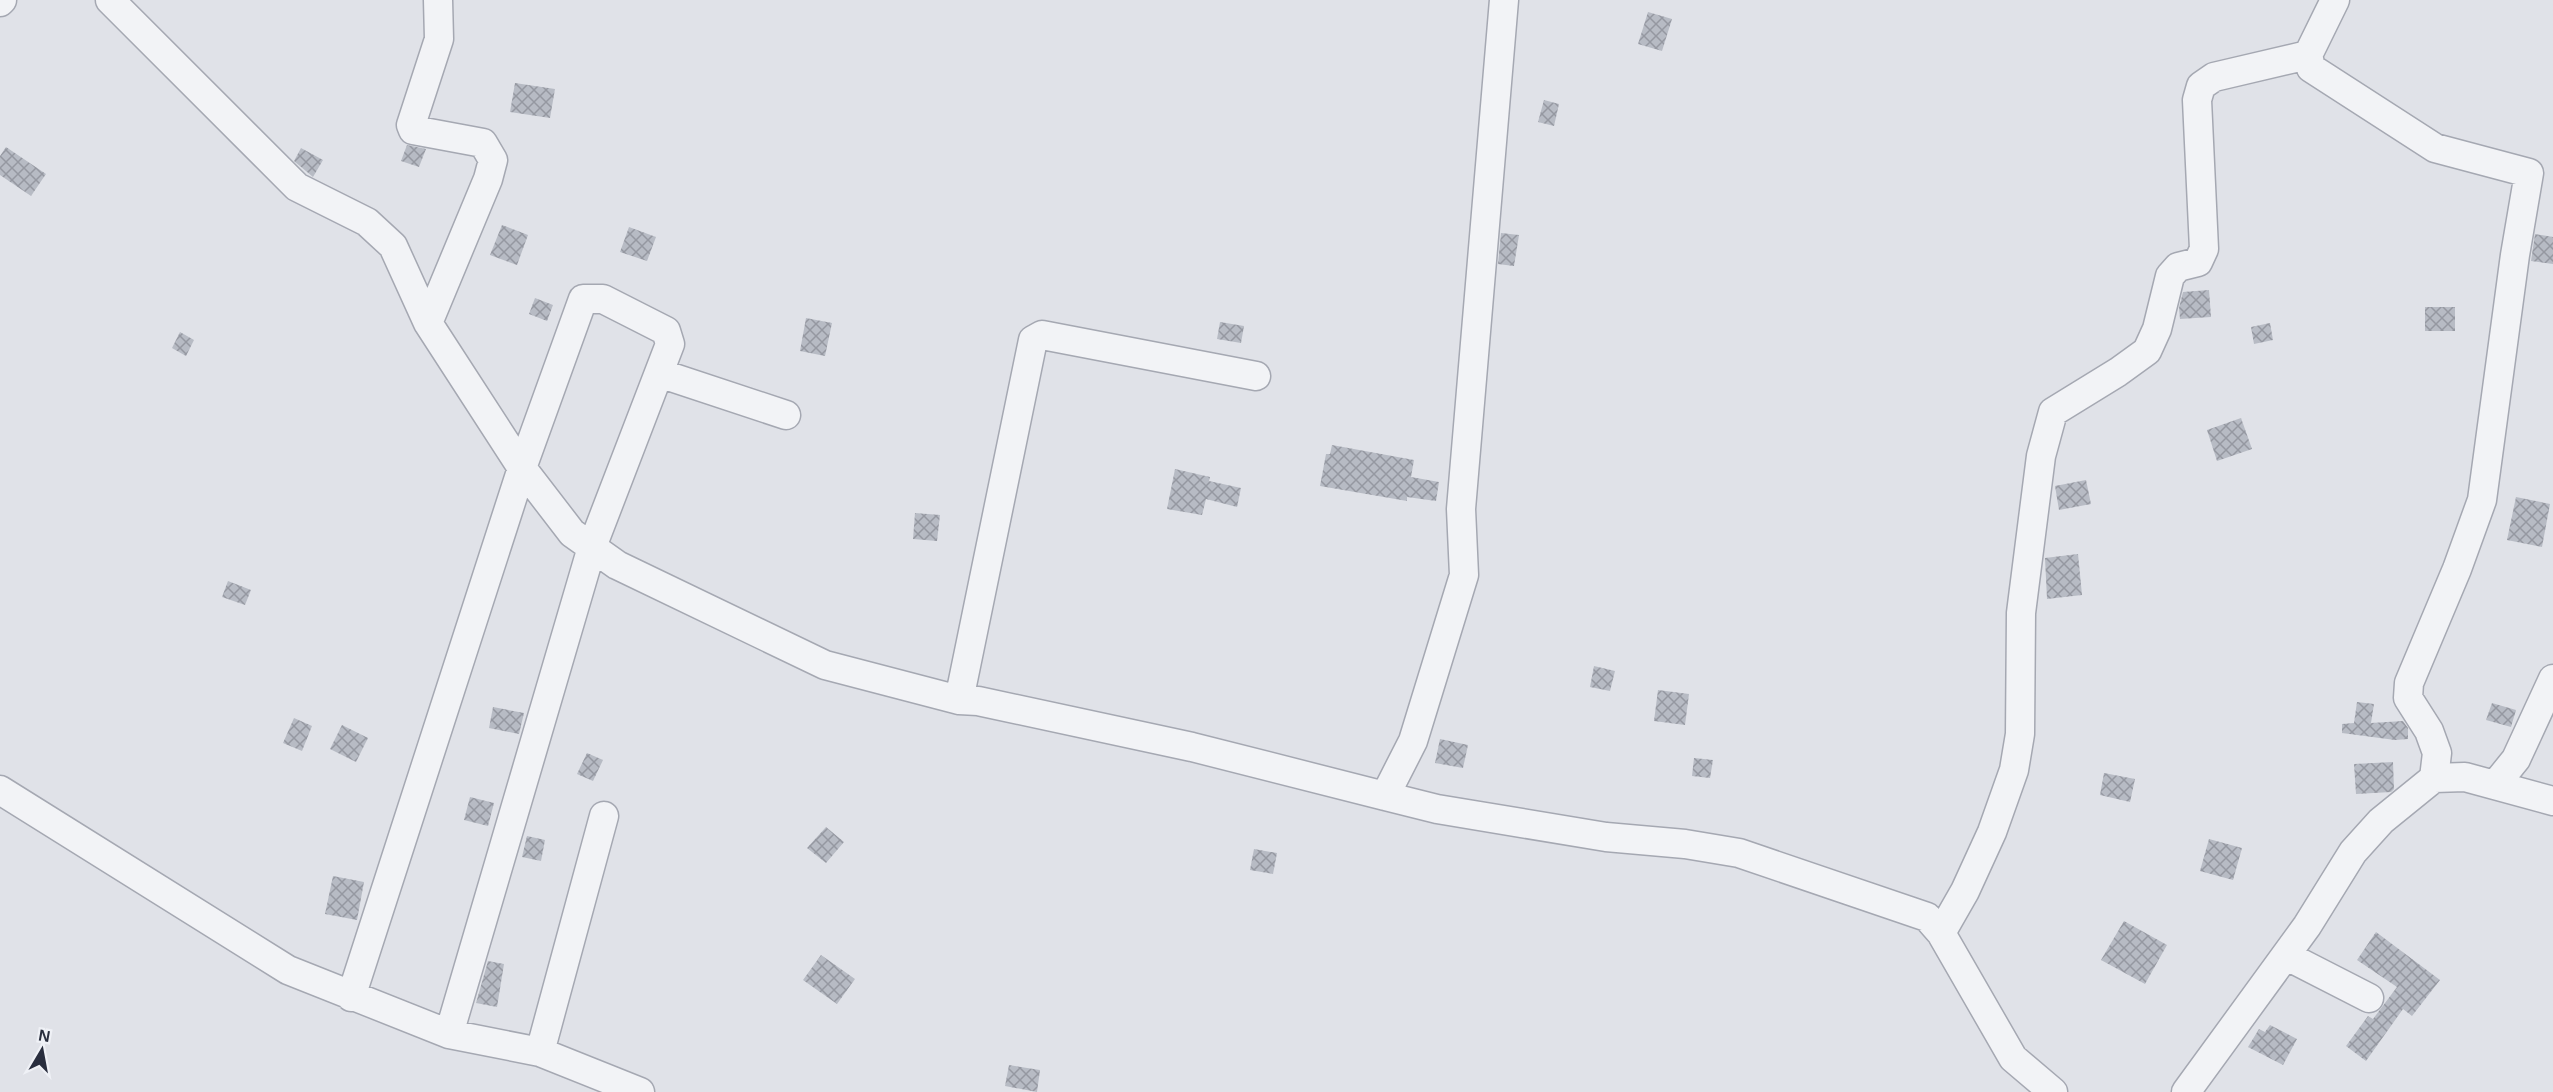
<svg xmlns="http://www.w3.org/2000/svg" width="2553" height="1092" viewBox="0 0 2553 1092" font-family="Helvetica,sans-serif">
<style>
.building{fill:url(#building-cross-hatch)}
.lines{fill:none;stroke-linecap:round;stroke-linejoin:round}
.minor-casing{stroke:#a5a8b2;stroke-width:31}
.minor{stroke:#f2f3f6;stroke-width:28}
</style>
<defs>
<pattern id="building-cross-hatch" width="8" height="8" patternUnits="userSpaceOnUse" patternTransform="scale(1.5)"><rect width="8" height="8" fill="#b7bbc4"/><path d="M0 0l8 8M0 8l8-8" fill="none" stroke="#9598a1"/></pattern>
</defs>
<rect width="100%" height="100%" fill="#e0e2e8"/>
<path class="building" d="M1648,12L1672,19L1662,51L1638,44Z
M515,83L555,89L550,118L510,112Z
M1544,100L1559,104L1554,126L1538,122Z
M407,145L426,149L419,167L401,161Z
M6,147L46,174L31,196L0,175V156Z
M301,148L323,160L313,177L294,161Z
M502,225L528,235L517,265L490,255Z
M629,227L656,237L647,261L620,252Z
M1501,233L1519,235L1514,266L1498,264Z
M2535,234L2553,237V264L2531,261Z
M2209,290L2211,317L2180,319L2179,308L2183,292Z
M535,298L553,305L547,321L529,314Z
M2425,307H2455V331H2425Z
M806,318L832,323L825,356L800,351Z
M1220,322L1244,326L1241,343L1217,339Z
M2270,323L2273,340L2254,344L2251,327Z
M180,332L194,340L186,356L172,348Z
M2241,418L2252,449L2217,461L2207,430Z
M1332,445L1414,460L1411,477L1439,482L1436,501L1407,497V501L1320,486L1326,454H1330Z
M1175,469L1210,477L1209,481L1241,488L1237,507L1206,499L1202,515L1167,509Z
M2086,480L2091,504L2059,510L2055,486Z
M2516,497L2550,504L2542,547L2507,540Z
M915,513L940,515L937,541L913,539Z
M2078,554L2082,595L2047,599L2045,558Z
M228,581L251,590L245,605L222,597Z
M1594,666L1615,671L1610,691L1590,687Z
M1658,690L1689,694L1685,725L1654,721Z
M2357,702L2374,704L2371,723L2403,721L2408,728V739L2395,740L2342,733V724L2354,723Z
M2492,703L2516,710L2511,727L2486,720Z
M493,707L524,713L519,734L489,728Z
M294,718L312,726L302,751L283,743Z
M342,725L368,738L356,762L330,749Z
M1440,739L1468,745L1463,768L1435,763Z
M587,753L603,760L593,781L577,774Z
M1694,758L1713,760L1710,778L1692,776Z
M2393,762L2394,789L2391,792L2356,794L2354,764Z
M2104,773L2135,779L2130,802L2100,795Z
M470,797L494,803L488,826L464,820Z
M826,827L844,842L826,863L807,848Z
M527,836L545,840L541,861L522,857Z
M2209,839L2242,848L2233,880L2200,871Z
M1254,849L1277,853L1273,874L1250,870Z
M333,876L364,882L357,920L325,914Z
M2124,921L2167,945L2145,984L2101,960Z
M2376,932L2440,980L2412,1016L2403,1009L2366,1061L2346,1046L2368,1016L2373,1019L2397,987L2357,960Z
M821,955L855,979L837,1004L803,980Z
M488,961L504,964L497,1007L476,1003Z
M2270,1025L2297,1039L2283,1065L2248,1047L2259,1029L2265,1032Z
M1009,1065L1040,1070L1037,1092L1005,1086Z"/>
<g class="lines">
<g class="minor-casing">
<path id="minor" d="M110,0L297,187L367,222L393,246L428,323L522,468L572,533L617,565L825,665L959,700L978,701L1192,747L1385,796
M1504,0L1461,509L1464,575L1413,741L1385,796L1437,809L1606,837L1685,844L1739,853L1927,917L1941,933L2013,1058L2053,1092
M2335,0L2308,55L2311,68L2435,148L2529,173L2515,255L2482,500L2457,569L2409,683L2408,698L2429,731L2437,753L2434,778
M0,2L2,0
M428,323L488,179L493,160L483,143L413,130L411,125L439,39L438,0
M659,373L786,415
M959,700L1033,340L1042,335L1256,376
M2495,785L2516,759L2553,679
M0,790L288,970L449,1034L540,1052L640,1092
M1941,933L1965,891L1992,832L2014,770L2020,734L2021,613L2041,456L2053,412L2118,372L2147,351L2157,329L2170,276L2178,267L2198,262L2204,249L2197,100L2201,86L2214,77L2308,55
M2287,956L2369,998
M351,997L522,468L583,299H603L666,331L670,344L592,547L449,1034
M540,1052L604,816
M2186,1092L2307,926L2353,852L2381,821L2434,778L2465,777L2553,801"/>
</g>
<use href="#minor" class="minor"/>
</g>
<g transform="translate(42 1050) rotate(10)" stroke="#eff1f6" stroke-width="4.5" paint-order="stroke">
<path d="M0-4.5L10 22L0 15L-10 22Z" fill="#292e3e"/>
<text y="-9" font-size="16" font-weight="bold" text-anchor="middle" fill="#292e3e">N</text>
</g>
</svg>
